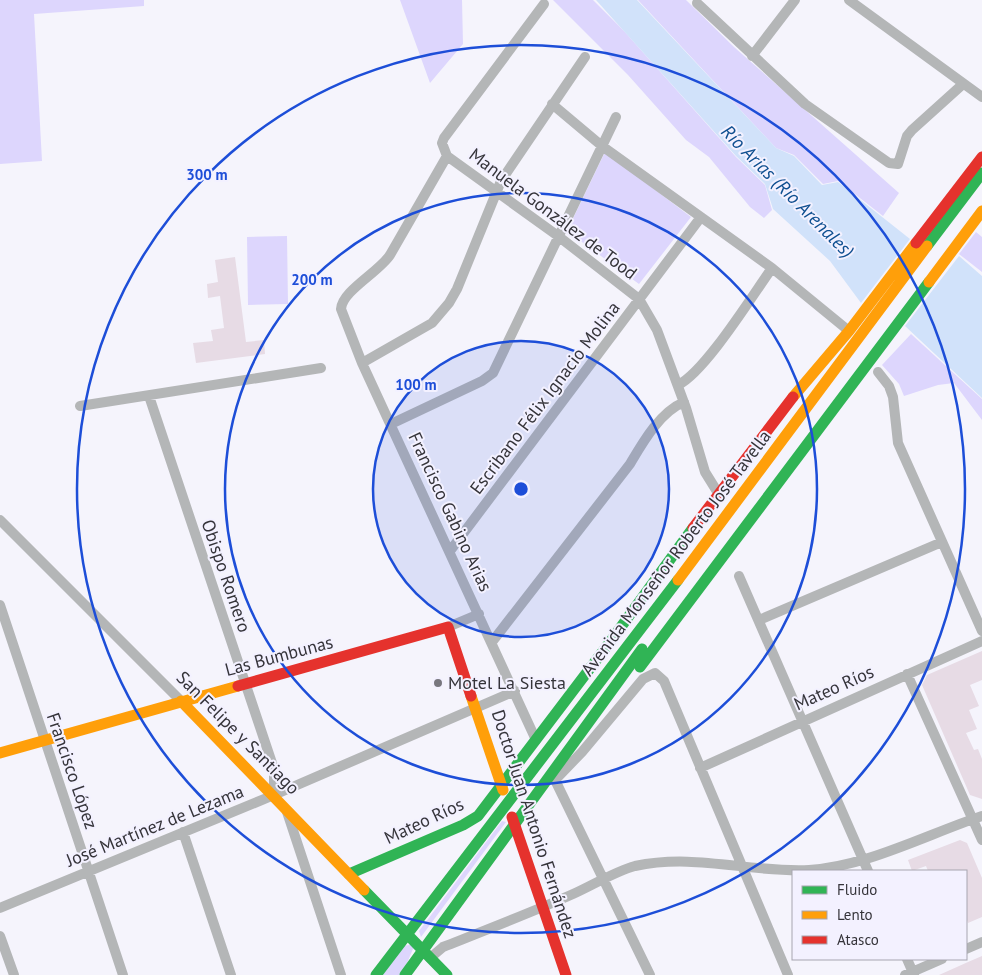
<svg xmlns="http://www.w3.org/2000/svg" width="982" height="975" viewBox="0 0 982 975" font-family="'PT Sans',sans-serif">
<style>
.green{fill:#ddd6fd}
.water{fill:#d1e2fa}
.building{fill:#e7dbe5}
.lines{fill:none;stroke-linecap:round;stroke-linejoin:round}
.street{stroke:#b4b6b7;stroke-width:10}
.fast{stroke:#30b455;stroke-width:11}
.slow{stroke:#ff9f0a;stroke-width:11}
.jam{stroke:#e5322d;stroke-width:11}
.ring{fill:none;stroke:#1d4ed8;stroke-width:2.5}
.poi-dot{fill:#78777e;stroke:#f3f1ff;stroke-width:2}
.labels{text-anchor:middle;stroke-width:4;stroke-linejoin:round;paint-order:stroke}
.street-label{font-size:18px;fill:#35343a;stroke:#f3f1ff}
.poi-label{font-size:18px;fill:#35343a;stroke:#f3f1ff;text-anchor:start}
.water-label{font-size:19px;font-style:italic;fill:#0f4f90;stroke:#f3f1ff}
.centre{fill:#1d4ed8;stroke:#f3f1ff;stroke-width:2.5}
.ring-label{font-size:15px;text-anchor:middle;font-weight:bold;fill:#1d4ed8;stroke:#f3f1ff;stroke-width:4;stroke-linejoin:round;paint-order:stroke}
</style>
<rect width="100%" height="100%" fill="#f5f4fc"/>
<path class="green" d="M0,0H144V6L34,14L42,161L0,164Z
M400,0H462L463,44L430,83Z
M553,0H593L624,31L736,157L765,185L772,210L764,218L750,207L709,157L686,140L628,75Z
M638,0H686L734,47L899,193L883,216L838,181L823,184L794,155L776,148Z
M605,152L691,217L639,284L567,231Z
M976,232L982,237V272L959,254Z
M287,236L288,304L248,305L247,237Z
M911,334L982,399V420L954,383L938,385L904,396L899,384L882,365Z
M502,821L506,822L421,937L419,931Z
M415,944L402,975H382L403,946Z"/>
<path class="water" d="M596,0H637L776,148L794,156L822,185L838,182L910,239L861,303L830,261L773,209L765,184L736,156Z
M959,256L982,276V398L905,326Z"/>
<path class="building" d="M235,257L246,342L264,340L265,354L196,363L193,343L213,341L211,330L224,328L220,296L208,298L207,284L218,282L215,260Z
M982,651V680L970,685L979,706L969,710L977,729L966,733L974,750L978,749L982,759V799L970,795L922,685L927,675Z
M960,840L967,843L982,878V917L968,923L966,917V871H928L926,866L912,871L908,860Z
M982,956V975H939L968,962Z"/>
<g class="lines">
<path class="street" d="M849,0L982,97
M697,3L805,104L889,163L898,164L907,136L912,130L963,84
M752,56L795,0
M552,104L602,146L772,268L849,331
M447,156L558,236L639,299L657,330L686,408L705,472L718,493
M362,363L432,323L449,303L457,289L501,181L585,57
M878,372L889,386L893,397L898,443L982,631
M678,385C705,372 752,296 772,268
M149,396L274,769V795
M80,406L321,368
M391,424L482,381L493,373L616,117
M0,520L181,701
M450,551L701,217
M739,576L868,871
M0,605L123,975
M759,620L942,542
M448,627L479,614
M492,642L630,464C643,442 660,412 684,402
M907,674L982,840
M536,740L362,363L341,309C342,291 379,272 390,255L447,156L442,143L444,138L544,4
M700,768L982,641
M287,812L341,975
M183,832L231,975
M0,908L274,795L515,691
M0,936L14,975
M966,949L982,942
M430,958L443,947C486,930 530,913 573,894C591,886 616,871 635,866C696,853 749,873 809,870C865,867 928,834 982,816
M907,959L914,975
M650,975L555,780L582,752L643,679L655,673L664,681L788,975
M905,975L942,959"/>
<path class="fast" d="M927,246L982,173
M640,667L929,282
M349,874L463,825L478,816L610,642L693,528
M364,890L447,975
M376,975L678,580
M405,975L642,649"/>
<path class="slow" d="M929,282L982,211
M793,397L849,331L916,243
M678,580L927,246
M471,696L503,790
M181,701L364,890
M0,753L238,686"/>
<path class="jam" d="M916,243L982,157
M693,528L793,397
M238,686L448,627L471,696
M512,817L566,975"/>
</g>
<circle cx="521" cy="489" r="148" fill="#1d4ed8" fill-opacity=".12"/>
<g class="ring">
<circle cx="521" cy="489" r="148"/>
<circle cx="521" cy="489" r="296"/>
<circle cx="521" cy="489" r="444"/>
</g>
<circle class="poi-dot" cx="438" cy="683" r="5"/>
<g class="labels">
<g class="street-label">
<text transform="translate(553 214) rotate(37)" y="6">Manuela González de Tood</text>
<text transform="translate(545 398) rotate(-53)" y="6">Escribano Félix Ignacio Molina</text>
<text transform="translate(450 512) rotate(65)" y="6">Francisco Gabino Arias</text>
<text transform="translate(676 553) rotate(-53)" y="6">Avenida Monseñor Roberto José Tavella</text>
<text transform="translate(226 576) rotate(71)" y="6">Obispo Romero</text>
<text transform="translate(279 656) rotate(-15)" y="6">Las Bumbunas</text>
<text transform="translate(834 688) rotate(-24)" y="6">Mateo Ríos</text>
<text transform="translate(238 733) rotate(45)" y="6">San Felipe y Santiago</text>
<text transform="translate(72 771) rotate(71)" y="6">Francisco López</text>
<text transform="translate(424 821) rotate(-25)" y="6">Mateo Ríos</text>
<text transform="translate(534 824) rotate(72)" y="6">Doctor Juan Antonio Fernández</text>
<text transform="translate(155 826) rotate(-22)" y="6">José Martínez de Lezama</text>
</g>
<g class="poi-label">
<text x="448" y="689">Motel La Siesta</text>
</g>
<g class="water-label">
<text transform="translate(788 191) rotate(45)" y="7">Río Arias (Río Arenales)</text>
</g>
</g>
<circle cx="521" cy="489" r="8" class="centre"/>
<g class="ring-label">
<text x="207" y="180">300 m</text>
<text x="312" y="285">200 m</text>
<text x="416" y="390">100 m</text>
</g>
<rect x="792" y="870" width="175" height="90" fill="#f3f1ff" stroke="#a7a5b0"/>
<rect x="802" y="886" width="25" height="8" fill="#30b455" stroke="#a7a5b0"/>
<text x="837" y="895" font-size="15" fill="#35343a">Fluido</text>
<rect x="802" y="911" width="25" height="8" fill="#ff9f0a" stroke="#a7a5b0"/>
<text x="837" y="920" font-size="15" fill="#35343a">Lento</text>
<rect x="802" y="936" width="25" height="8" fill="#e5322d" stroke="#a7a5b0"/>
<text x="837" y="945" font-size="15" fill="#35343a">Atasco</text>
</svg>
